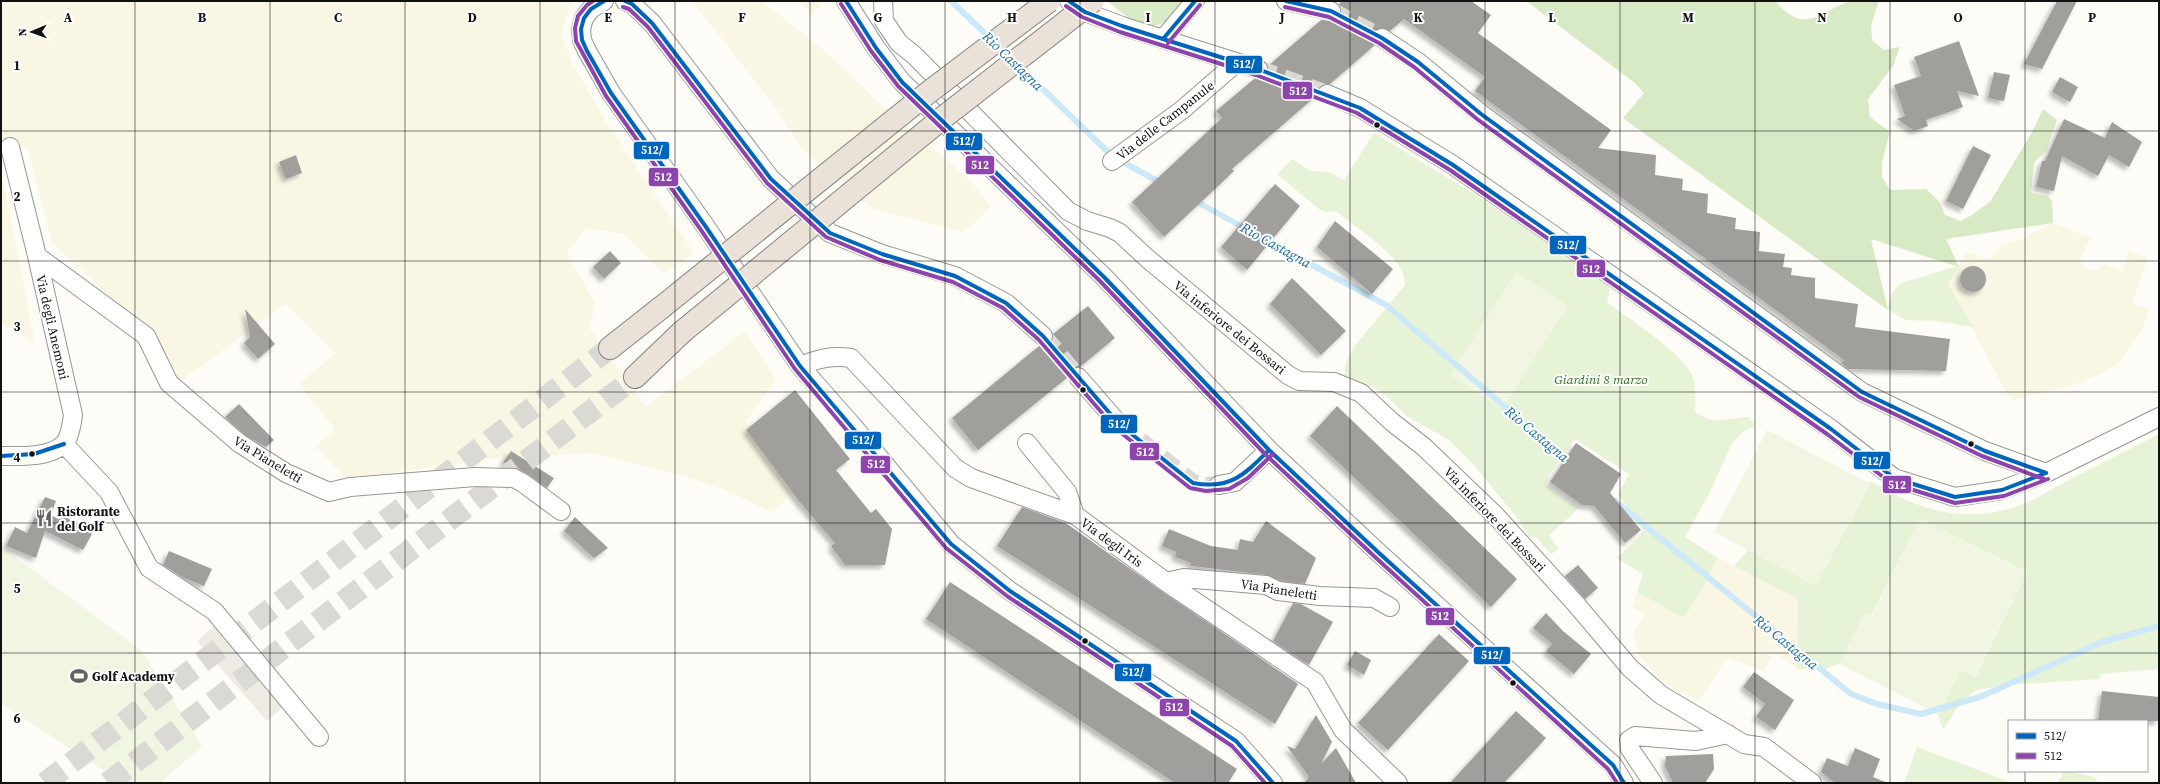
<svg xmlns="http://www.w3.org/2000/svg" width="2160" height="784" viewBox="0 0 2160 784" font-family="'Source Serif 4',serif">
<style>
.farmland{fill:#f9f7e4}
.green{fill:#e7f3d7}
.forest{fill:#d8eac5}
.pitch{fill:#f0f6e1}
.plaza{fill:#edebe2}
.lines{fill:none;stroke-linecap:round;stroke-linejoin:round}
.stream{stroke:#cde8f7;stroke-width:6}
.building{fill:#a19f9c;filter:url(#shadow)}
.street-tunnel{stroke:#dad9d4;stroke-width:18;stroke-dasharray:18 9;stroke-linecap:butt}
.highway-tunnel{stroke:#dad9d4;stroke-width:22;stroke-dasharray:22 11;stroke-linecap:butt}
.street-casing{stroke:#979795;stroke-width:20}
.highway-casing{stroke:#858482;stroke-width:24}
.street{stroke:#fffffe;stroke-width:18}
.highway{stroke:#eae1d8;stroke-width:22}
.highway-bridge-casing{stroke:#858482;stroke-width:24;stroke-linecap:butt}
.highway-bridge{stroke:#eae1d8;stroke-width:22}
.bus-1-casing{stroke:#fff;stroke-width:7}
.bus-2-casing{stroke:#fff;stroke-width:7}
.bus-1{stroke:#0065bd;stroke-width:4}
.bus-2{stroke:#8e44ad;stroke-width:4}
.grid{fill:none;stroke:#111;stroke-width:1;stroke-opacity:0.55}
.bus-dot{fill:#111;stroke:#fff;stroke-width:1.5}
.labels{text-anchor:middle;stroke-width:4;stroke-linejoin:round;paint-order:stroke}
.street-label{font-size:13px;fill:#111;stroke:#fff}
.park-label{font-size:13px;font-style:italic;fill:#2f6b1f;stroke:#fff}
.poi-label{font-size:13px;font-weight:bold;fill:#111;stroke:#fff;text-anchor:start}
.water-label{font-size:14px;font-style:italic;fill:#1768a6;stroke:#fff}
.grid-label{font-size:13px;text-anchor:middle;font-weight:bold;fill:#111;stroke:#fff;stroke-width:4;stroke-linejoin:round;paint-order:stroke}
.line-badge{stroke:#fff;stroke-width:1.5}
.badge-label{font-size:11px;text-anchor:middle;font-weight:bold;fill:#fff}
</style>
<defs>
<filter id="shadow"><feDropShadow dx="-3.5" dy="3.5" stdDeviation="2" flood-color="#0004"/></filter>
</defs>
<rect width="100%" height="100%" fill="#fdfcf7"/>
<path class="farmland" d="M1,1H575L570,6L561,34L571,61L604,118L694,253L664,274L624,234L586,228L567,253L595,303L590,329L646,407L745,331L776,380L746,421L798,486L773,513L735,494L684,476L592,453L493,459L347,479L315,446L335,429L299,384L336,353L286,304L180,382L160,343L52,243L27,146L10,147L1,150Z
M692,1H762L832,57L876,100L971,181L991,207L964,232L873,209L803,150L776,108Z
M796,1H817L822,5L812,14Z
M1,172L16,246L35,343L1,323Z
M2053,223L2091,238L2080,259L2082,267L2089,270L2098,269L2105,264L2123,272L2128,251L2148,258L2132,303L2149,310L2142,330L2120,362L2104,373L2076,384L2014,400L2007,394L1948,284L1967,252L1990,259L2002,245L2020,240Z
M1718,558L1777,588L1795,597L1798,601L1797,669L1774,653L1764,671L1727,658L1699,701L1664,683L1639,655L1633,633L1645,614L1632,608L1637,592L1684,618L1704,586Z"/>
<path class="green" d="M1374,133L1473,193L1610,286L1607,302C1628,318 1680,352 1691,373C1697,384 1695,400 1695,412C1715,426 1726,418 1749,417L1755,426L1744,431L1732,443L1710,492L1685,537L1718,558L1704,586L1684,618L1637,592L1643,574L1616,558L1638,538L1643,530L1618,494L1629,474L1575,439L1552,471L1545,484L1579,508L1549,535L1559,549L1551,554L1536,537L1531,539L1515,515L1473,464L1449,440L1408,417L1387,397L1375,388L1344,377L1346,362L1353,348L1405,285C1407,259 1360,231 1341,215L1335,211L1327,212L1320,210L1277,174L1292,159L1311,171L1328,172L1344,180Z
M1959,267L1948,284L1973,327L1936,321L1906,320L1888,310C1891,281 1905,282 1929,275C1940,271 1947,268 1959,267Z
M2159,434V669L2102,674L2099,679L2009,685L1976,690L1961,702L1944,729L1942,727L1938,714L1960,670L1975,677L2027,572L1920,519L1871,616L1865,613L1839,664L1824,669H1797L1798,601L1795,597L1734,566L1748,550L1816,585L1871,481C1919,511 1966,525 2021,505C2037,499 2052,489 2067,481C2098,465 2128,450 2159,434Z
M1917,747L2013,783H1904Z
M2064,771L2095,777L2098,783H2058Z"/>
<path class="forest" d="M1107,1H1188C1181,8 1174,17 1165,22C1144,35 1123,13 1107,1Z
M1526,1H1775C1806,35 1815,14 1848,2C1857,0 1870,1 1879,1L1871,25L1872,40L1884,50L1900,47L1893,66L1868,99L1870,117L1890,132L1882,162V177L1890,190L1926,189L1939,201L1945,215L1960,221L1970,216L1990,202L2031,134L2043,109L2057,120L2046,151L2034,163L2031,193L2048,196L2052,202L2053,223L1946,239L1959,267L1871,239L1888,310L1623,118L1644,93L1635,83Z"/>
<path class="pitch" d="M1516,272L1568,306L1502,409L1450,375Z
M1767,430L1869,483L1816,586L1714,532Z
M1920,519L2027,573L1974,677L1960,670L1938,714L1839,664L1865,613L1872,616Z
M1,550L8,552L140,649L202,746L160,783H123L1,703Z"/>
<path class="plaza" d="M226,616L296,696L267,721L197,641Z"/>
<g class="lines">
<path class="stream" d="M951,1L991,39
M1018,65L1112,156L1163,184
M1192,199L1246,229
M1264,239L1386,305L1572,464
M1615,501L1851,694L1877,704L1921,714L1980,697L2102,642L2159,626"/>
</g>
<path class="building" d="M1342,1H1471L1491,15L1478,33L1611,130L1598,148L1656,155L1655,175L1683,179L1682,190L1708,194L1707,213L1736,218L1735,229L1760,232L1759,251L1785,254L1783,267L1792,268L1791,275L1815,278V298L1858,304L1855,327L1950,339L1946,371L1848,369L1841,363L1844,360L1475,91L1485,77L1404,19L1390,31L1382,28L1374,32L1372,38L1375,45L1330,84L1320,86L1317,95L1232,169L1234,171L1164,237L1132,202L1222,118L1216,111L1254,79H1260L1265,77L1268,72V66L1321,20L1334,21L1338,18L1341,13L1339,4Z
M2057,1H2077L2042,69L2024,64Z
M1959,41L1979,96L1957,91L1963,107L1926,120L1928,126L1914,131L1897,119L1905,116L1894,85L1921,76L1914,57Z
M1994,72L2010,75L2004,101L1988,98Z
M2060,77L2078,87L2070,102L2052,92Z
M2064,119L2105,138L2112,122L2142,142L2129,167L2109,155L2098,176L2062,156L2054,191L2036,187L2042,161H2045Z
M1973,146L1991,155L1963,209L1946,201Z
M296,155L302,173L286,179L279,162Z
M1275,184L1300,206L1247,270L1221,247Z
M1335,221L1393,269L1372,294L1317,247Z
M610,251L621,263L604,279L593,267Z
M1960 279a13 13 0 1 1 26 0a13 13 0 1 1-26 0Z
M1292,278L1346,331L1321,355L1270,304Z
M1088,306L1115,338L1080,367L1071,369L1068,377L978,450L952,418L1039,346H1046L1051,343L1053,334Z
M245,309L275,344L258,359L244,343L250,337Z
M795,390L850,459L836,470L871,513L876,509L892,529L885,565H845L831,546L835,543L798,500L746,430Z
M239,404L274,440L266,447L245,435L225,417Z
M1337,406L1517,579L1491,607L1310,436Z
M1576,443L1621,474L1610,493L1641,530L1625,543L1594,506L1582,505L1550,482Z
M511,451L554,478L547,488L528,474L519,469L511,467L503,462Z
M45,497L56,501L51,515L58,519L67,518L92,534L83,550L45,531L36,558L6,546L15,527L27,533Z
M1022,507L1066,523L1160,590L1297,683L1298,684L1275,724L997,546Z
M575,517L608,548L594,558L564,531Z
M1266,521L1316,558L1305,584L1281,581L1267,575L1191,566V563L1175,557L1176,552L1162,546L1169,529L1211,546L1238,550L1240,539L1253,542Z
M169,551L212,569L204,586L182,577L163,565Z
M1578,565L1598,588L1585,599L1565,576Z
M950,582L1237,769L1228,783H1175L926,619Z
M1293,603L1301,604L1333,622L1309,665L1273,641Z
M1546,613L1563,631L1591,654L1574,674L1546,651L1552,644L1533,628Z
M1439,634L1469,661L1388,750L1358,723Z
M1355,651L1371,660L1364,675L1347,665Z
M1754,672L1794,700L1775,730L1756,717L1765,704L1743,687Z
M2102,691L2159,697V721H2098Z
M1516,711L1546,738L1536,749L1504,783H1450Z
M1316,715L1332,742L1321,764L1336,748L1356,783H1304L1309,777L1287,746L1295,749Z
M1855,748L1880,759L1873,777L1888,783H1835L1821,772L1827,758L1848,766Z
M1713,754L1714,769L1705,783H1673L1665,766L1666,756Z"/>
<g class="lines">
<path class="street-tunnel" d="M1331,11L1382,38
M1258,69L1327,94
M1043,336L1078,377
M1119,424L1193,483L1206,486L1219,485"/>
<path class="highway-tunnel" d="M45,783L610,348
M108,783L635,377"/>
<g class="street-casing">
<path id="street" d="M604,1L591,9L584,18L581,29L582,40L587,51L611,93L706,227L800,366L852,425L951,544L1010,591L1236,741L1273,783
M625,1L632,4L652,23L771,179L830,233L882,254L955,276L1006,303L1043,336
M846,1L876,48L902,82L1104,277L1269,450L1379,553L1613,765L1624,783
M883,1L884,21L899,43L914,55L1068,211L1087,221L1110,228L1120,233L1148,259L1288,375L1299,381L1334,382L1361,393L1392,422L1424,447L1496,516L1575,603L1630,668L1661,695L1744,744L1764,747L1812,783
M1069,1L1085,12L1122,26L1258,69
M1286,1L1331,11
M1382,38L1418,62L1481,114L1862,392L1985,451L2046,473
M1163,39L1195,1
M1327,94L1360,108L1453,165L1831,429L1894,478L1955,497L2002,490L2046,473L2159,417
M1112,161L1182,110L1236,63
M37,256L146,336L169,383L239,443L286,473L329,492L350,487L475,477L514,478L523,483L561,511
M800,366C818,359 831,355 851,358L955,468L971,478L1075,515L1166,582L1315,682L1343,730L1398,783
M1078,377L1119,424
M1027,443L1067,492L1075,515
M64,444L109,492L149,568L214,611L319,737
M1,456C19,456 49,458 64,444C70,437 72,423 73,415L37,256L10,147
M1219,485L1235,482L1269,450
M1166,582L1184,578L1266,585L1278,591L1320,596L1374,598L1390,607
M1653,783L1630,749L1629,740L1635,736L1696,741L1728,734"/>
</g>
<g class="highway-casing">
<path id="highway" d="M610,348L662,307
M635,377L682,332"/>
</g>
<use href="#street" class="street"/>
<use href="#highway" class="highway"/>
<g class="highway-bridge-casing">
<path id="highway-bridge" d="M662,307L929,92L1049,1
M682,332L945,116L1093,1"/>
</g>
<use href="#highway-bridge" class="highway-bridge"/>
<g class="bus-1-casing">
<path id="bus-1" d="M604,1L591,9L584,18L581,29L582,40L587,51L611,93L706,227L800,366L951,544L1010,591L1236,741L1273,783
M625,1L632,4L652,23L771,179L830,233L882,254L955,276L1006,303L1043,336L1119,424L1193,483C1230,490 1244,475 1269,450
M846,1L876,48L902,82L1104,277L1269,450L1379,553L1613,765L1624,783
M1069,1L1085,12L1122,26L1258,69L1360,108L1453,165L1831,429L1894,478L1955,497L2002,490L2046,473
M1286,1L1331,11L1382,38L1418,62L1481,114L1862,392L1985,451L2046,473
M1163,39L1195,1
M1,456L34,454L64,444"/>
</g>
<g class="bus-2-casing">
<path id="bus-2" d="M593,1L587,5L578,16L575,28L576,41L606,96L701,230L795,369L946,548L1007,596L1232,746L1265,783
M841,4L871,51L898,86L1100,281L1265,454L1375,557L1608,769L1617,783
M1066,6L1082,17L1120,32L1256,75L1357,113L1450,170L1827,434L1891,483L1955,503L2004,496L2048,479
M623,7L629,9L648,27L767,183L826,237L880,260L953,282L1003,308L1039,340L1115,428L1190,488L1206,491L1229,489L1248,478L1273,454
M1285,7L1329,17L1379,43L1414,67L1477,119L1859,397L1982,456L2044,479
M1168,43L1200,5"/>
</g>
<use href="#bus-1" class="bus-1"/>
<use href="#bus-2" class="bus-2"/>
</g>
<path class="grid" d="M135,1V783M270,1V783M405,1V783M540,1V783M675,1V783M810,1V783M945,1V783M1080,1V783M1215,1V783M1350,1V783M1485,1V783M1620,1V783M1755,1V783M1890,1V783M2025,1V721M1,131H2159M1,261H2159M1,392H2159M1,523H2159M1,653H2159M2025,771V783"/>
<defs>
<g id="restaurant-bare" transform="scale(1.38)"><path d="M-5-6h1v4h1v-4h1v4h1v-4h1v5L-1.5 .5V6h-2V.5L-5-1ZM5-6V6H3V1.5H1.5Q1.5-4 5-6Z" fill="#646362" stroke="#fff" stroke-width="2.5" paint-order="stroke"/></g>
<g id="stadium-bare" transform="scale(1.38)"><path d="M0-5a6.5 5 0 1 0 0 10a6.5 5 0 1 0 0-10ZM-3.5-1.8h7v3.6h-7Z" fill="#646362" stroke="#fff" stroke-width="2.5" paint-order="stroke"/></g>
</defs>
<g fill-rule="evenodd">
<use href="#restaurant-bare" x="44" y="518"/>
<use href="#stadium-bare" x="79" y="676"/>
</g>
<g class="bus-dot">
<circle cx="1377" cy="125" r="3.5"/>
<circle cx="1083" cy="390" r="3.5"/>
<circle cx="1971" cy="444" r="3.5"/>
<circle cx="32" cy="454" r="3.5"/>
<circle cx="1085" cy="641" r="3.5"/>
<circle cx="1513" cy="683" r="3.5"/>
</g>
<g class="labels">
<g class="street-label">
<text transform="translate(1165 120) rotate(-38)" y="5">Via delle Campanule</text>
<text transform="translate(53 327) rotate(77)" y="5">Via degli Anemoni</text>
<text transform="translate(1230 327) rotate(39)" y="5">Via inferiore dei Bossari</text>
<text transform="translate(268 459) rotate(31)" y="5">Via Pianeletti</text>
<text transform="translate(1495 519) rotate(46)" y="5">Via inferiore dei Bossari</text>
<text transform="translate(1112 542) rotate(36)" y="5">Via degli Iris</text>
<text transform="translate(1279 589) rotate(9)" y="5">Via Pianeletti</text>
</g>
<g class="park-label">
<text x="1601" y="384">Giardini 8 marzo</text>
</g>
<g class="poi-label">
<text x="57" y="516">Ristorante<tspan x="57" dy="15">del Golf</tspan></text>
<text x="92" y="681">Golf Academy</text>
</g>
<g class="water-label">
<text transform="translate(1013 61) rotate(44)" y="5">Rio Castagna</text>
<text transform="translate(1276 245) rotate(29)" y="5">Rio Castagna</text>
<text transform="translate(1537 434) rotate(40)" y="5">Rio Castagna</text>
<text transform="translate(1786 642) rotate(39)" y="5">Rio Castagna</text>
</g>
</g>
<g class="grid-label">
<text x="68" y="22">A</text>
<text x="202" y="22">B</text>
<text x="338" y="22">C</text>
<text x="472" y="22">D</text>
<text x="608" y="22">E</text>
<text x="742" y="22">F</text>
<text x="878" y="22">G</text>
<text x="1012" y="22">H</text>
<text x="1148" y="22">I</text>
<text x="1282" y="22">J</text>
<text x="1418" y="22">K</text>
<text x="1552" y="22">L</text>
<text x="1688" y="22">M</text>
<text x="1822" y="22">N</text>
<text x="1958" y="22">O</text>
<text x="2092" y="22">P</text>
<text x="17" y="70">1</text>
<text x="17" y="201">2</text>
<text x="17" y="331">3</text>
<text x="17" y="462">4</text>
<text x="17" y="593">5</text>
<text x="17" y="723">6</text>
</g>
<g class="line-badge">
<rect x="1225" y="55" width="38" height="19" rx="4" fill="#0065bd"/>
<rect x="1282" y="81" width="31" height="19" rx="4" fill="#8e44ad"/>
<rect x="945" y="132" width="38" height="19" rx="4" fill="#0065bd"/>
<rect x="633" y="141" width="37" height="19" rx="4" fill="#0065bd"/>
<rect x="965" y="155" width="30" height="20" rx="4" fill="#8e44ad"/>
<rect x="648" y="167" width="31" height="20" rx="4" fill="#8e44ad"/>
<rect x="1549" y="235" width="38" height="20" rx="4" fill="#0065bd"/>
<rect x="1576" y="259" width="30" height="19" rx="4" fill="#8e44ad"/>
<rect x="1100" y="414" width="38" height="20" rx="4" fill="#0065bd"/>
<rect x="844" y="431" width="38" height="19" rx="4" fill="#0065bd"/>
<rect x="1129" y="442" width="31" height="19" rx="4" fill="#8e44ad"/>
<rect x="1853" y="451" width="38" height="19" rx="4" fill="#0065bd"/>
<rect x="860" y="455" width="31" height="19" rx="4" fill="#8e44ad"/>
<rect x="1882" y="475" width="30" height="19" rx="4" fill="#8e44ad"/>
<rect x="1425" y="607" width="30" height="19" rx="4" fill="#8e44ad"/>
<rect x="1473" y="646" width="38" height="19" rx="4" fill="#0065bd"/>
<rect x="1114" y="663" width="38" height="19" rx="4" fill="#0065bd"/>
<rect x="1159" y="698" width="31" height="19" rx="4" fill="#8e44ad"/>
</g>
<g class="badge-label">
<text x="1244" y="68">512/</text>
<text x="1298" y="95">512</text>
<text x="964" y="145">512/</text>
<text x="652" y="154">512/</text>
<text x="980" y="169">512</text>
<text x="663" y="181">512</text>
<text x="1568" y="249">512/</text>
<text x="1591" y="273">512</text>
<text x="1119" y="428">512/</text>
<text x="863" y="444">512/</text>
<text x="1145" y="456">512</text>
<text x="1872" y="465">512/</text>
<text x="876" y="468">512</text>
<text x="1897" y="489">512</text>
<text x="1440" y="620">512</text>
<text x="1492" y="659">512/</text>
<text x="1133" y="676">512/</text>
<text x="1174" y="711">512</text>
</g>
<rect width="2160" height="784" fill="none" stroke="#111111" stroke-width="4"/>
<rect x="2008" y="720" width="140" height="52" fill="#ffffff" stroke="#a0a0a0"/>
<rect x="2016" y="733" width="20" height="6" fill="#0065bd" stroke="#a0a0a0"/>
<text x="2044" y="740" font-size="12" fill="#111111">512/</text>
<rect x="2016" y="753" width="20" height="6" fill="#8e44ad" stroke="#a0a0a0"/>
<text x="2044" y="760" font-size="12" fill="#111111">512</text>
<g transform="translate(32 32) rotate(268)" stroke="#ffffff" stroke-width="3" paint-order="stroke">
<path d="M0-3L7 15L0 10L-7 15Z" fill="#111111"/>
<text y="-6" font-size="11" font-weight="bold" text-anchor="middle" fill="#111111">N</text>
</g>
</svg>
